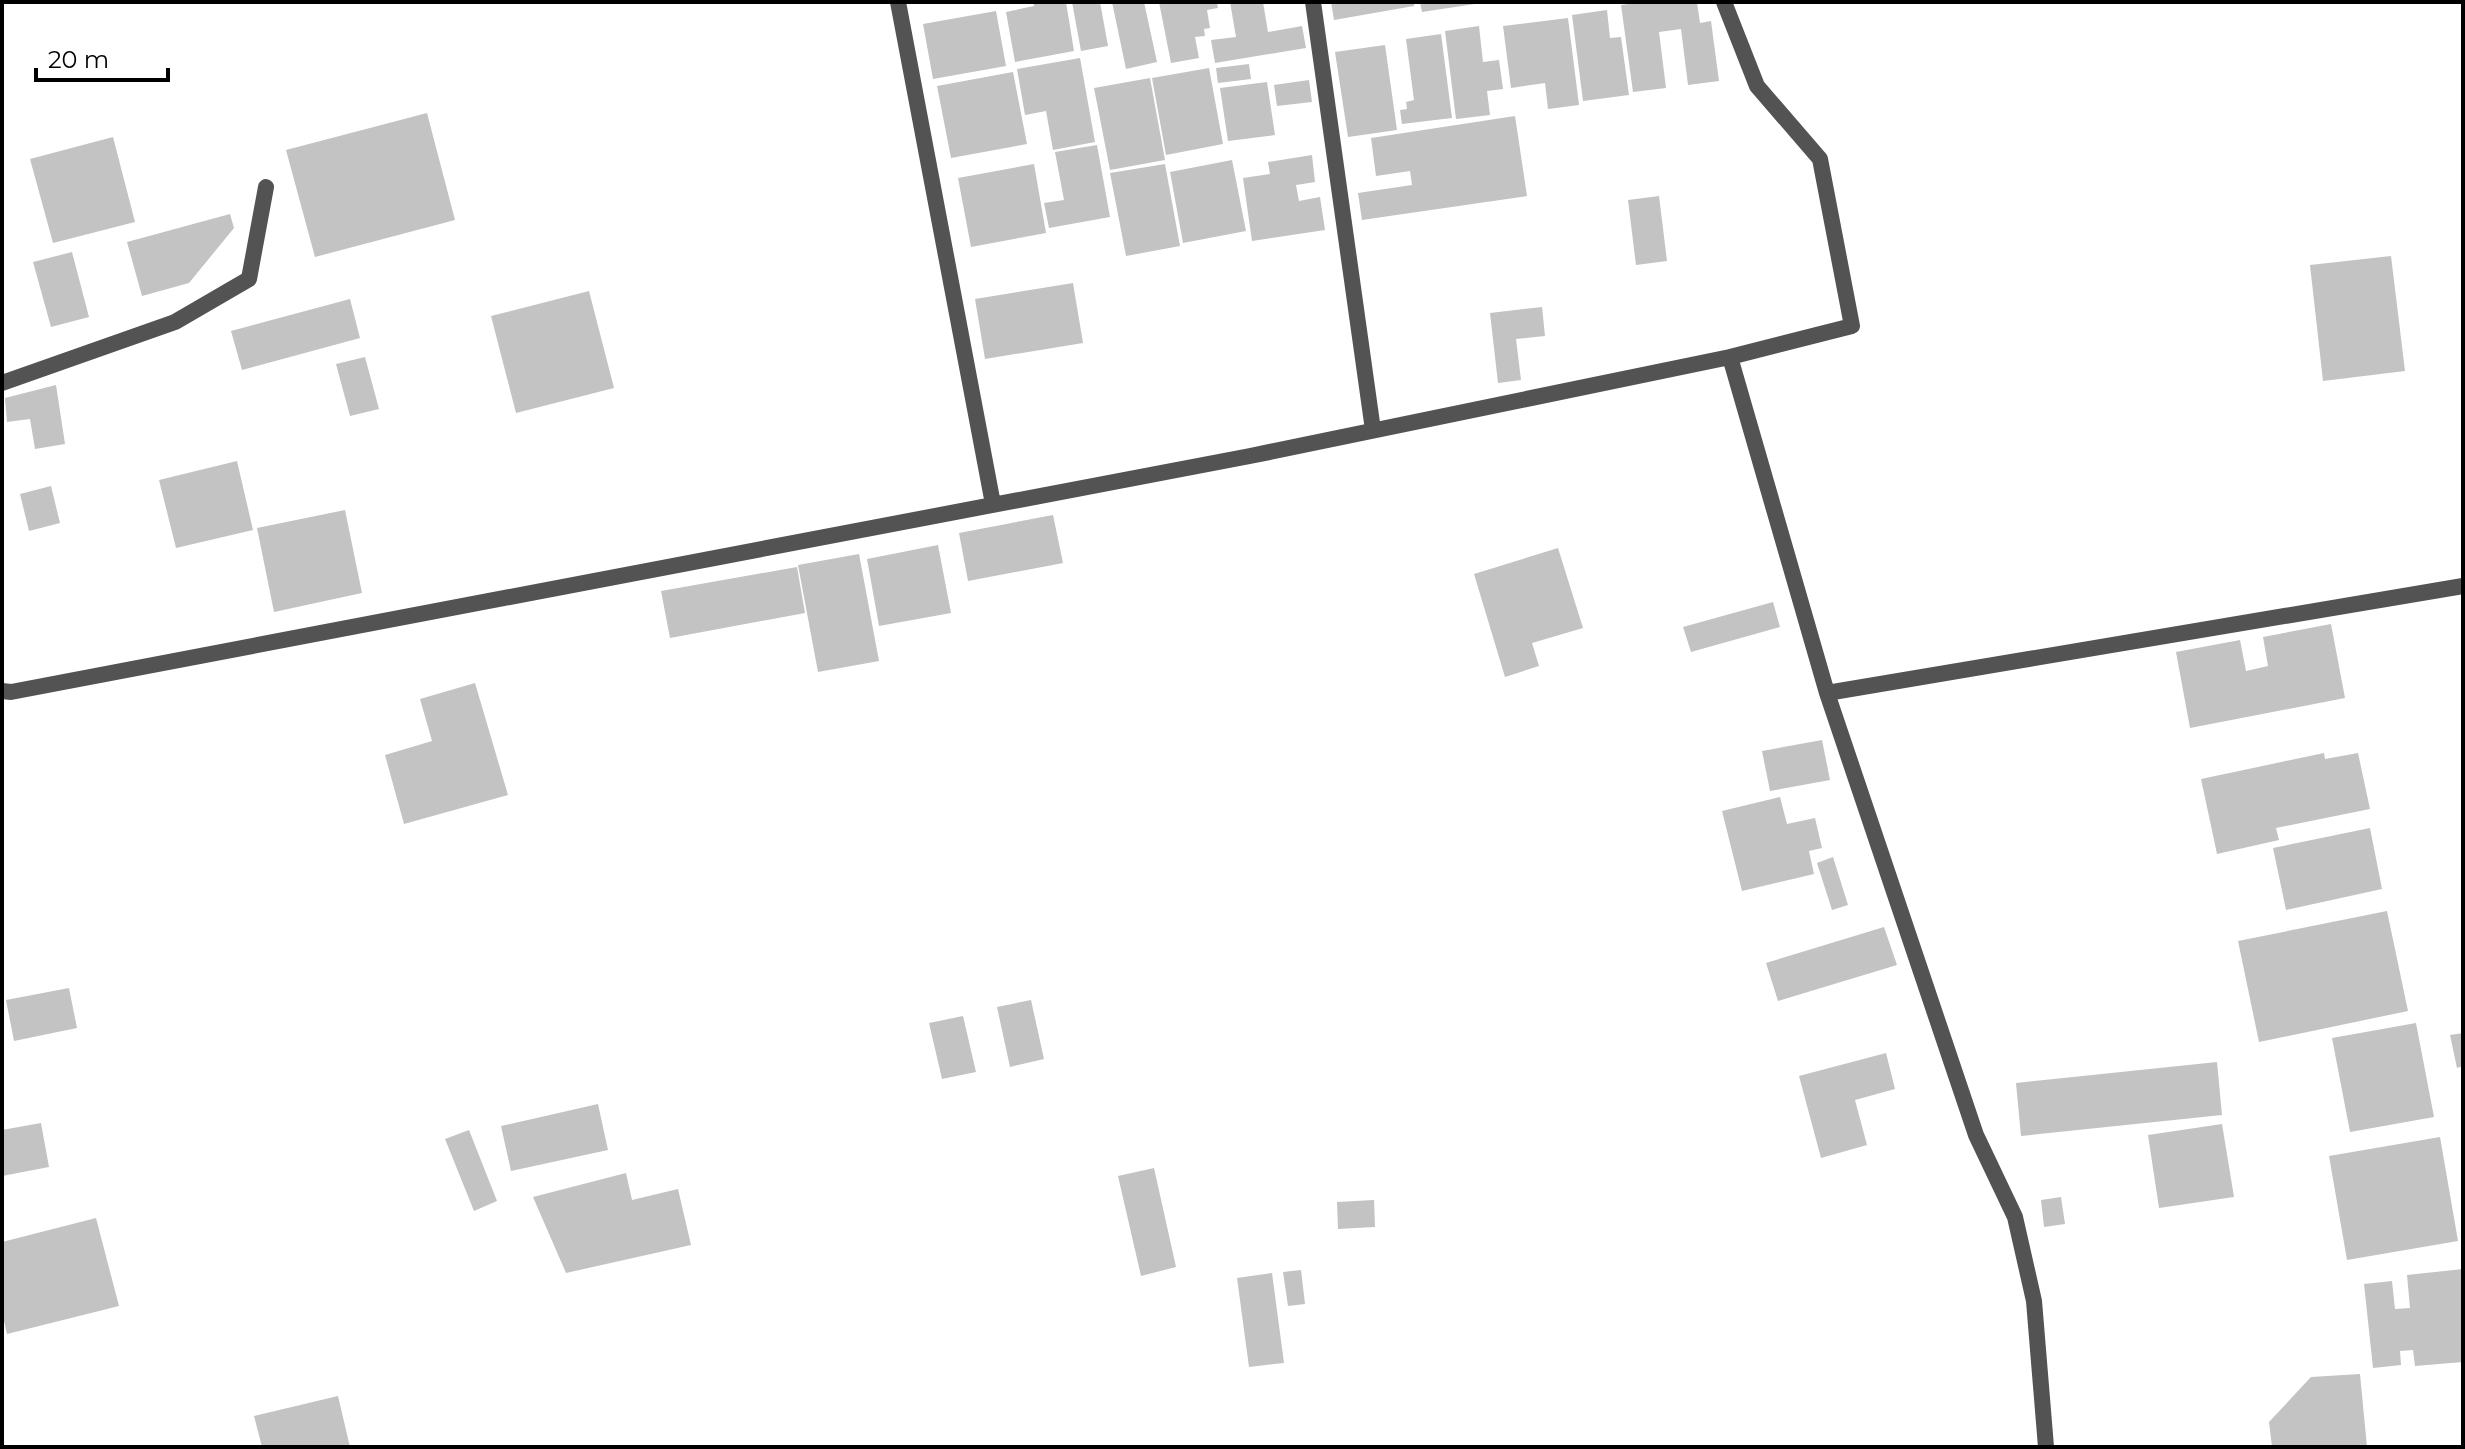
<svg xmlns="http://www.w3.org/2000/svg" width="2465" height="1449" viewBox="0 0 2465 1449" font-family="Montserrat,sans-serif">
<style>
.building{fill:#c3c3c3}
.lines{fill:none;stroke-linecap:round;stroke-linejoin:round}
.minor{stroke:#535353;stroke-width:16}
</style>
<rect width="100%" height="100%" fill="#fff"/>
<path class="building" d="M1033,2H1066L1074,51L1015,62L1006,12L1034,6Z
M1072,2H1100L1108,46L1081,51Z
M1112,2H1144L1157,62L1126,69Z
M1159,2H1217L1218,8L1207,10L1210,28L1204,29L1205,36L1195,37L1199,58L1171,63Z
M1230,2H1263L1268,32L1302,26L1306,48L1215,63L1211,40L1236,37Z
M1331,2H1414V6L1334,20Z
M1420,2H1475V4L1422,12Z
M1644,2H1697L1700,23L1711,21L1719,81L1688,85L1681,29L1659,32L1666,88L1633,92L1621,5Z
M1607,10L1610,38L1621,37L1629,95L1583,101L1572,15Z
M996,11L1006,66L933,79L923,24Z
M1568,18L1579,105L1548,109L1545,83L1511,88L1503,26Z
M1479,26L1483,62L1499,60L1503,89L1487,91L1490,115L1456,119L1445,31Z
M1441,34L1452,118L1402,124L1400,110L1407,109L1406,102L1414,100L1406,39Z
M1385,45L1397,130L1348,137L1335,52Z
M1080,58L1095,142L1053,150L1046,111L1025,115L1017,69Z
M1249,64L1251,79L1218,83L1216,68Z
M1209,68L1223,144L1166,155L1152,78Z
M1013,72L1027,144L951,158L937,86Z
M1150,78L1165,160L1110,170L1094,88Z
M1309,80L1312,102L1277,106L1274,85Z
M1267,82L1275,135L1228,141L1220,88Z
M427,113L455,220L315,257L286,150Z
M1515,116L1527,196L1362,220L1358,193L1412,185L1410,171L1376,176L1371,138Z
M113,137L135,222L53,243L30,159Z
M1097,145L1110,217L1049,228L1044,203L1064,200L1055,152Z
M1312,155L1315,182L1296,185L1299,201L1320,197L1325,230L1252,241L1243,178L1270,174L1268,162Z
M1232,160L1246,231L1183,243L1170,172Z
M1034,164L1046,233L971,247L958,178Z
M1165,164L1180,246L1126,256L1110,173Z
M1659,196L1667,261L1636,265L1628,200Z
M230,214L234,228L189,283L142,296L127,242Z
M72,252L89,317L51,327L33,262Z
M2391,256L2405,371L2323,381L2310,265Z
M1073,283L1083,343L985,359L975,299Z
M589,291L614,388L516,413L491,316Z
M350,299L360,338L242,370L231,331Z
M1542,307L1545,336L1516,339L1521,380L1498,383L1490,313Z
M365,357L379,409L350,416L336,364Z
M56,385L65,444L35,449L30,419L7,422L5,398Z
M237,461L253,530L176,548L159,480Z
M51,486L60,523L29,531L20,494Z
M345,510L362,593L274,612L257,528Z
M1053,515L1063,563L968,581L959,533Z
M938,545L951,613L879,626L867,559Z
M1558,548L1583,628L1532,643L1539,666L1505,677L1474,574Z
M859,554L879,661L818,672L798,565Z
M797,567L805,613L670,638L661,591Z
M1773,602L1780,627L1691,652L1683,627Z
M2331,624L2345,698L2190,728L2176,652L2240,640L2246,671L2268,666L2263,637Z
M475,683L508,795L404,824L385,755L432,741L420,699Z
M1822,740L1830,780L1770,791L1762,751Z
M2324,753L2325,759L2358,753L2370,809L2276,828L2279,840L2217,854L2201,779Z
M1780,797L1787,824L1815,818L1822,848L1809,851L1814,874L1742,891L1722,811Z
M2370,828L2382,889L2286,910L2273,848Z
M1833,857L1848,905L1832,910L1817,863Z
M2387,911L2408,1011L2259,1042L2238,941Z
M1884,927L1897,965L1778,1001L1766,963Z
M69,988L77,1028L14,1041L6,1000Z
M1031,1000L1044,1059L1010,1067L997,1007Z
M963,1016L976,1072L942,1079L929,1023Z
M2416,1023L2434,1117L2350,1132L2332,1038Z
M2463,1033V1066L2457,1068L2450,1035Z
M1886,1053L1895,1089L1855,1100L1867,1145L1821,1158L1799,1076Z
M2217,1062L2222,1115L2021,1136L2016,1083Z
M598,1104L608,1150L511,1171L501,1126Z
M41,1123L49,1167L2,1176V1130Z
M2222,1124L2234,1197L2159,1208L2148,1135Z
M469,1130L497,1201L474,1211L445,1139Z
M2440,1137L2458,1241L2347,1260L2329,1156Z
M1154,1168L1176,1267L1141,1276L1118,1176Z
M626,1173L632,1200L678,1189L691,1245L566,1273L533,1197Z
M2061,1197L2065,1224L2044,1227L2041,1200Z
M1374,1200L1375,1227L1338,1229L1337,1202Z
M96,1218L119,1306L7,1334L2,1312V1242Z
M2463,1269V1362L2415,1366L2413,1350L2400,1351L2401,1365L2373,1368L2364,1284L2392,1281L2395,1309L2410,1308L2407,1275Z
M1301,1270L1305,1304L1288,1306L1283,1272Z
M1272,1273L1284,1363L1249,1367L1237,1278Z
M2360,1374L2367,1447H2272L2269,1422L2311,1377Z
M338,1396L350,1447H262L254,1416Z"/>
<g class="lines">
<path class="minor" d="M898,2L993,504
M1313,2L1373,430
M1724,2L1757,86L1820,159L1852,326L1730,357
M2,383L175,322L249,279L266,187
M2,691L11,692L1250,456L1730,357L1827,693L1976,1135L2015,1217L2034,1301L2046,1447
M1827,693L2463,586"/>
</g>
<rect width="2465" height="1449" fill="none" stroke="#000000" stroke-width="8"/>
<path d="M36 68v12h132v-12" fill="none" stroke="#000000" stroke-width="4"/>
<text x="48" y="68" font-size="24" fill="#000000" stroke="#ffffff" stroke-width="6" paint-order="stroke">20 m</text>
</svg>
